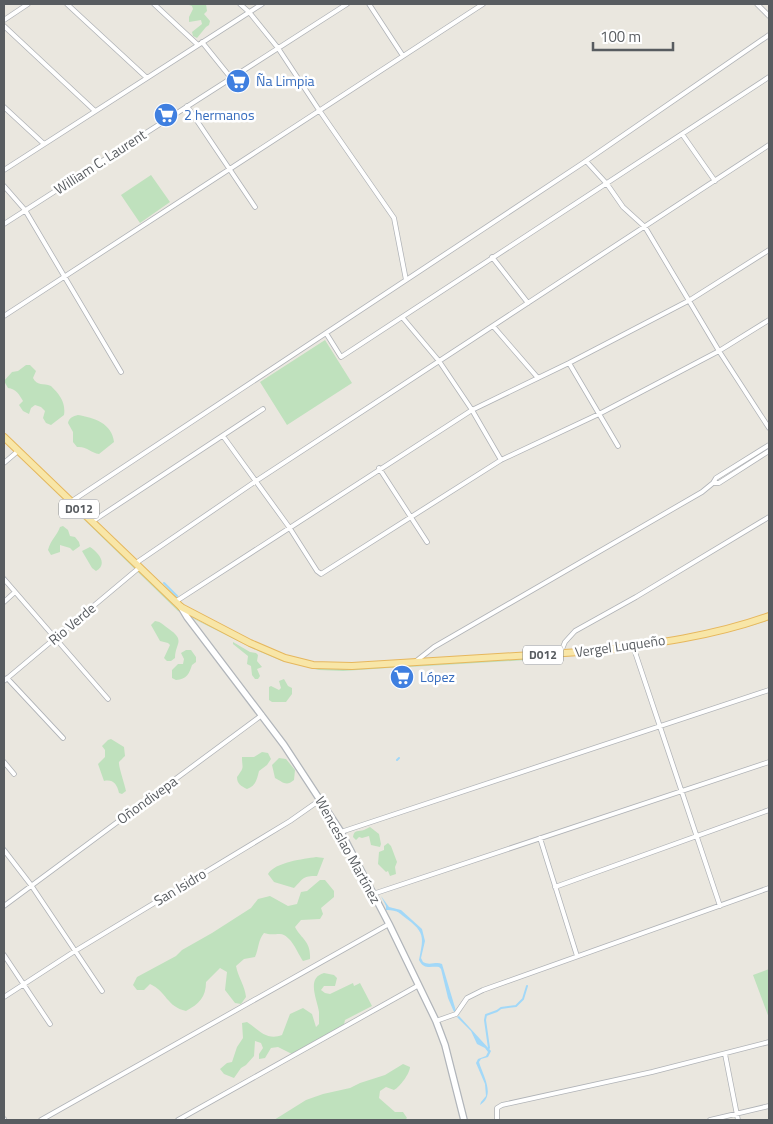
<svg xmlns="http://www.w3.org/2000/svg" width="773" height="1124" viewBox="0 0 773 1124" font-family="'Titillium Web',sans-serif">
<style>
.green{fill:#bfe1bd}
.water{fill:#a2d8f8}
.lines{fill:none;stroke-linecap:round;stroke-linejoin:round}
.stream{stroke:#a2d8f8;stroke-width:2}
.street-casing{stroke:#b0b3b7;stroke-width:5.5}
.secondary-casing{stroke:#b1b5ba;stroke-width:8}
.primary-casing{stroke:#e6b75d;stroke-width:8}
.street{stroke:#fff;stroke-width:4}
.secondary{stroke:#fff;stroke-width:5.5}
.primary{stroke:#f8e6a7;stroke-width:6}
.labels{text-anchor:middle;stroke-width:5;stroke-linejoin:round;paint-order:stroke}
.shield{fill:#fff;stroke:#8a8d90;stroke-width:1}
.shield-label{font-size:12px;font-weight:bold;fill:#585c60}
.shop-label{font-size:14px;fill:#366cbe;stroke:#fff;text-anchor:start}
.street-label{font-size:14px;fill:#585c60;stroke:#fff}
</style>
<rect width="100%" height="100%" fill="#eae7df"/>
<path class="green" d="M186,4H206L207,11L204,14L210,21L209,25L206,27L197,38L193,36L192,32L202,24L201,20L189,22V17L193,9L192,6Z
M151,175L170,202L140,223L121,195Z
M325,340L352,383L287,425L260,382Z
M26,365H30L36,371L33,378C37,386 43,383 51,386C59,394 66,402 64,415L51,425L46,423L43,418L45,411L41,407L35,405L31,408L29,414L23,411L19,405L23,401C19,394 16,389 8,388L4,381L12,372L18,371Z
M78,415C94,418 112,423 114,442L99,454C91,453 87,446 77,447L73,442V432L68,423C69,418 73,416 78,415Z
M4,442L181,612L259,650L283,660L319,669H343L584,655L722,633L769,619V620C739,631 708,636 677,642C567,662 454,663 343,671L319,670L282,661L258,651L178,611Z
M63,526L68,530L70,536L75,537L79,542L80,546L73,551L70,548L60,545V552L51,555L48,550C51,539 57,536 60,527Z
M90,547C99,553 108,564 96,571L92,568L82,551Z
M155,621C162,622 163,625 169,629C186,641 175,643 175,658L171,661H167L164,658L170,645L168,643L160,641L151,625Z
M233,642L250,652L256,653L258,655L257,661L262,667L257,669L260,676L258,679H255L252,675L251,666L247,664L248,656L233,644Z
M186,650H191L196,657V662L192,665C189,674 187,679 176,680L172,678V670L178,664H183L184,659L181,653Z
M284,679L288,686L292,688V694L286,702H272L269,700V687L271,686L279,690L281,688L279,681Z
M111,739L124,747L125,756C124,757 119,762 119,762C118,765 125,785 126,791L122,794L119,793C117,784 113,779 104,781L98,764L105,757V750L102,746L108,740Z
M262,752L268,753L271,759L267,765L259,771C257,779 256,786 247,789C241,786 237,784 237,777C245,766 242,769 242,757H254Z
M279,758L286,759L295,770L294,780C286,787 283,782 275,778L272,765Z
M370,827L379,834L381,844L380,847L371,845L369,836L362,838L359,837L356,840L353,837C354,829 359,832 364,830C366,829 368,828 370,827Z
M388,843L391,846L397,862L395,867L396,874L390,876L388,871L386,872L378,864L379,852L384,850V846Z
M316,857L324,858L317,876C302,876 304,878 294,888L274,882L268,874C275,862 304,859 316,857Z
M320,880H325L334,891V897L321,908L323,914L320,919L301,920L295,927C302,940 311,941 310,959L303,961C297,952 291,935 280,934C273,934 270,935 264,933C258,940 259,948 255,957L244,959L236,966C238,977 245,986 246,997L241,1004L235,1003L225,990L227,972L220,968L206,982C206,997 199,1004 186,1011C167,1007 166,991 150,984L144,990H137L133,985L137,977L176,956L182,950L212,933L251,908L258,899L270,896L288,906L297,904L301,892L307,891Z
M769,969V1018L753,975Z
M324,973L334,975L337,978L335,986H324L321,990L325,993L330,994L353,983L354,986L360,983L372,1006L345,1020L343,1029L326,1039L319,1043L313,1042L292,1054L278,1047L271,1048L265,1058L259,1059V1054L263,1048L261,1043L255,1041L254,1056L246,1065L241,1068L234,1078L224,1074L220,1069L227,1063L232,1062L237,1047L243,1038L242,1023L247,1022C259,1030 267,1041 282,1035L290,1014L303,1008L312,1014L316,1027L319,1024C319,1020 319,1016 319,1012C317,999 306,978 324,973Z
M403,1064L410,1067C410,1073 400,1087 394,1090L386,1087L380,1091L379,1098L395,1112H403L407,1118L405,1120H274L306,1100L323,1094L350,1088L360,1083L385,1075Z"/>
<path class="water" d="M381,896L389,907L401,910L422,929L425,941L421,958L423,962C430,966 436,961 442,964L456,1011L454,1012L448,998L441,969L439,967C430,966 424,970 419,960C423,939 426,933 407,919C396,911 400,911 386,910V906Z
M459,1016L491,1051L488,1057L481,1059L479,1062C483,1076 496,1095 480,1105L481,1102L486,1096L485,1084L476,1063L478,1059L486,1056L488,1052L485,1048L477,1044L471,1031L457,1017Z"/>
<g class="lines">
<path class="stream" d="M164,583L177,596
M397,760L399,758
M489,1048L485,1020L486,1015L497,1011L501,1008L516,1006L523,999L527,986"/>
<g class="street-casing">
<path id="street" d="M67,4L147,78
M154,4L198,45
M240,4L249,12L278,48L319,110L394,218L406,280
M369,4L403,56
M757,4L769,16
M4,20L28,4
M4,26L95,111
M202,42L231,78
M187,106L255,207
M4,107L44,144
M682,134L715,181
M586,161L607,184L623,207L645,227L719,351L769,428
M4,170L262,4
M4,186L25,210L121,372
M4,224L347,4
M492,257L528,303
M4,316L483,4
M402,317L439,361L472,410L501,460
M493,326L538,378
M326,333L341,357L769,77
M569,363L618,446
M223,436L289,527L317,571L321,574L501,460L599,414L719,351L769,320
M4,463L18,451
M379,468L427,542
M713,483H719L769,451
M72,501L583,163L769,35
M93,521L263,409
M136,563L256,481L769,145
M4,579L108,699
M4,602L15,592
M175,602L472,410L569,363L690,300L769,250
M633,646L720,906
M560,654L565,642L575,631L636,597L769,517
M415,662L434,647L702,492L713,483L716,478L769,445
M7,678L63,738
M4,681L140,567
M4,762L14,774
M341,832L769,690
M540,838L577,956
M4,850L31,885L102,991
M555,887L769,810
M373,894L769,762
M4,906L262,715
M4,955L50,1024
M4,997L75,951L290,821L320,800
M436,1021L456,1014L467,998L483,990L769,888
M725,1054L738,1120
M4,1119V1120
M41,1120L389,924
M178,1120L419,985
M497,1120V1108L502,1105L652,1072L769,1042
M710,1120L769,1106"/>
</g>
<g class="secondary-casing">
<path id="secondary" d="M181,607L187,617L284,745L341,832L389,924L436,1021L445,1045L464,1120"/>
</g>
<g class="primary-casing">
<path id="primary" d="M4,437L181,607L250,643L285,658L313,665L352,666L596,651C654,644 714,636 769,616"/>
</g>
<use href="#street" class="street"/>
<use href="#secondary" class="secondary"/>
<use href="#primary" class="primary"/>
</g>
<defs>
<g id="supermarket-disc" transform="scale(1.25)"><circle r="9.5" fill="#3f7fe0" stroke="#fff"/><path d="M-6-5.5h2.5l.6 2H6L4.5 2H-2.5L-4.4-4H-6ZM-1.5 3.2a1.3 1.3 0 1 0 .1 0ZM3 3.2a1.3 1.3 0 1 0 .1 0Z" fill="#fff"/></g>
</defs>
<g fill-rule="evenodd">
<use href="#supermarket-disc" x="238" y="81"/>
<use href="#supermarket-disc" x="166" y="115"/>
<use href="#supermarket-disc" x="402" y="677"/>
</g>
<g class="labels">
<g class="shield">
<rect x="59" y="499.5" width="40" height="19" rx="4"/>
<rect x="523" y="645.5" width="40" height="19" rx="4"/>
</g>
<g class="shield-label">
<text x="79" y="513">D012</text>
<text x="543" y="659">D012</text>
</g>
<g class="shop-label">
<text x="256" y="86">Ña Limpia</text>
<text x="184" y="120">2 hermanos</text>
<text x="420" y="682">López</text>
</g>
<g class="street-label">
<text transform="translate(100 162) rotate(-33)" y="5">William C. Laurent</text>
<text transform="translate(72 624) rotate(-40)" y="5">Rio Verde</text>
<text transform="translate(620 646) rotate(-8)" y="5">Vergel Luqueño</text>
<text transform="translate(147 800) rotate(-36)" y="5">Oñondivepa</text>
<text transform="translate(348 850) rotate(61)" y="5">Wenceslao Martínez</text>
<text transform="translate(180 887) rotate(-31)" y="5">San Isidro</text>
</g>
</g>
<rect width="773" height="1124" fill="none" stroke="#585c60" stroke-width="10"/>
<path d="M593 42v8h80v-8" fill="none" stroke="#585c60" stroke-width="2.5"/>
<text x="600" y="42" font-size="15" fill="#585c60" stroke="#ffffff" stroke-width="4" paint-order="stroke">100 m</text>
</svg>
